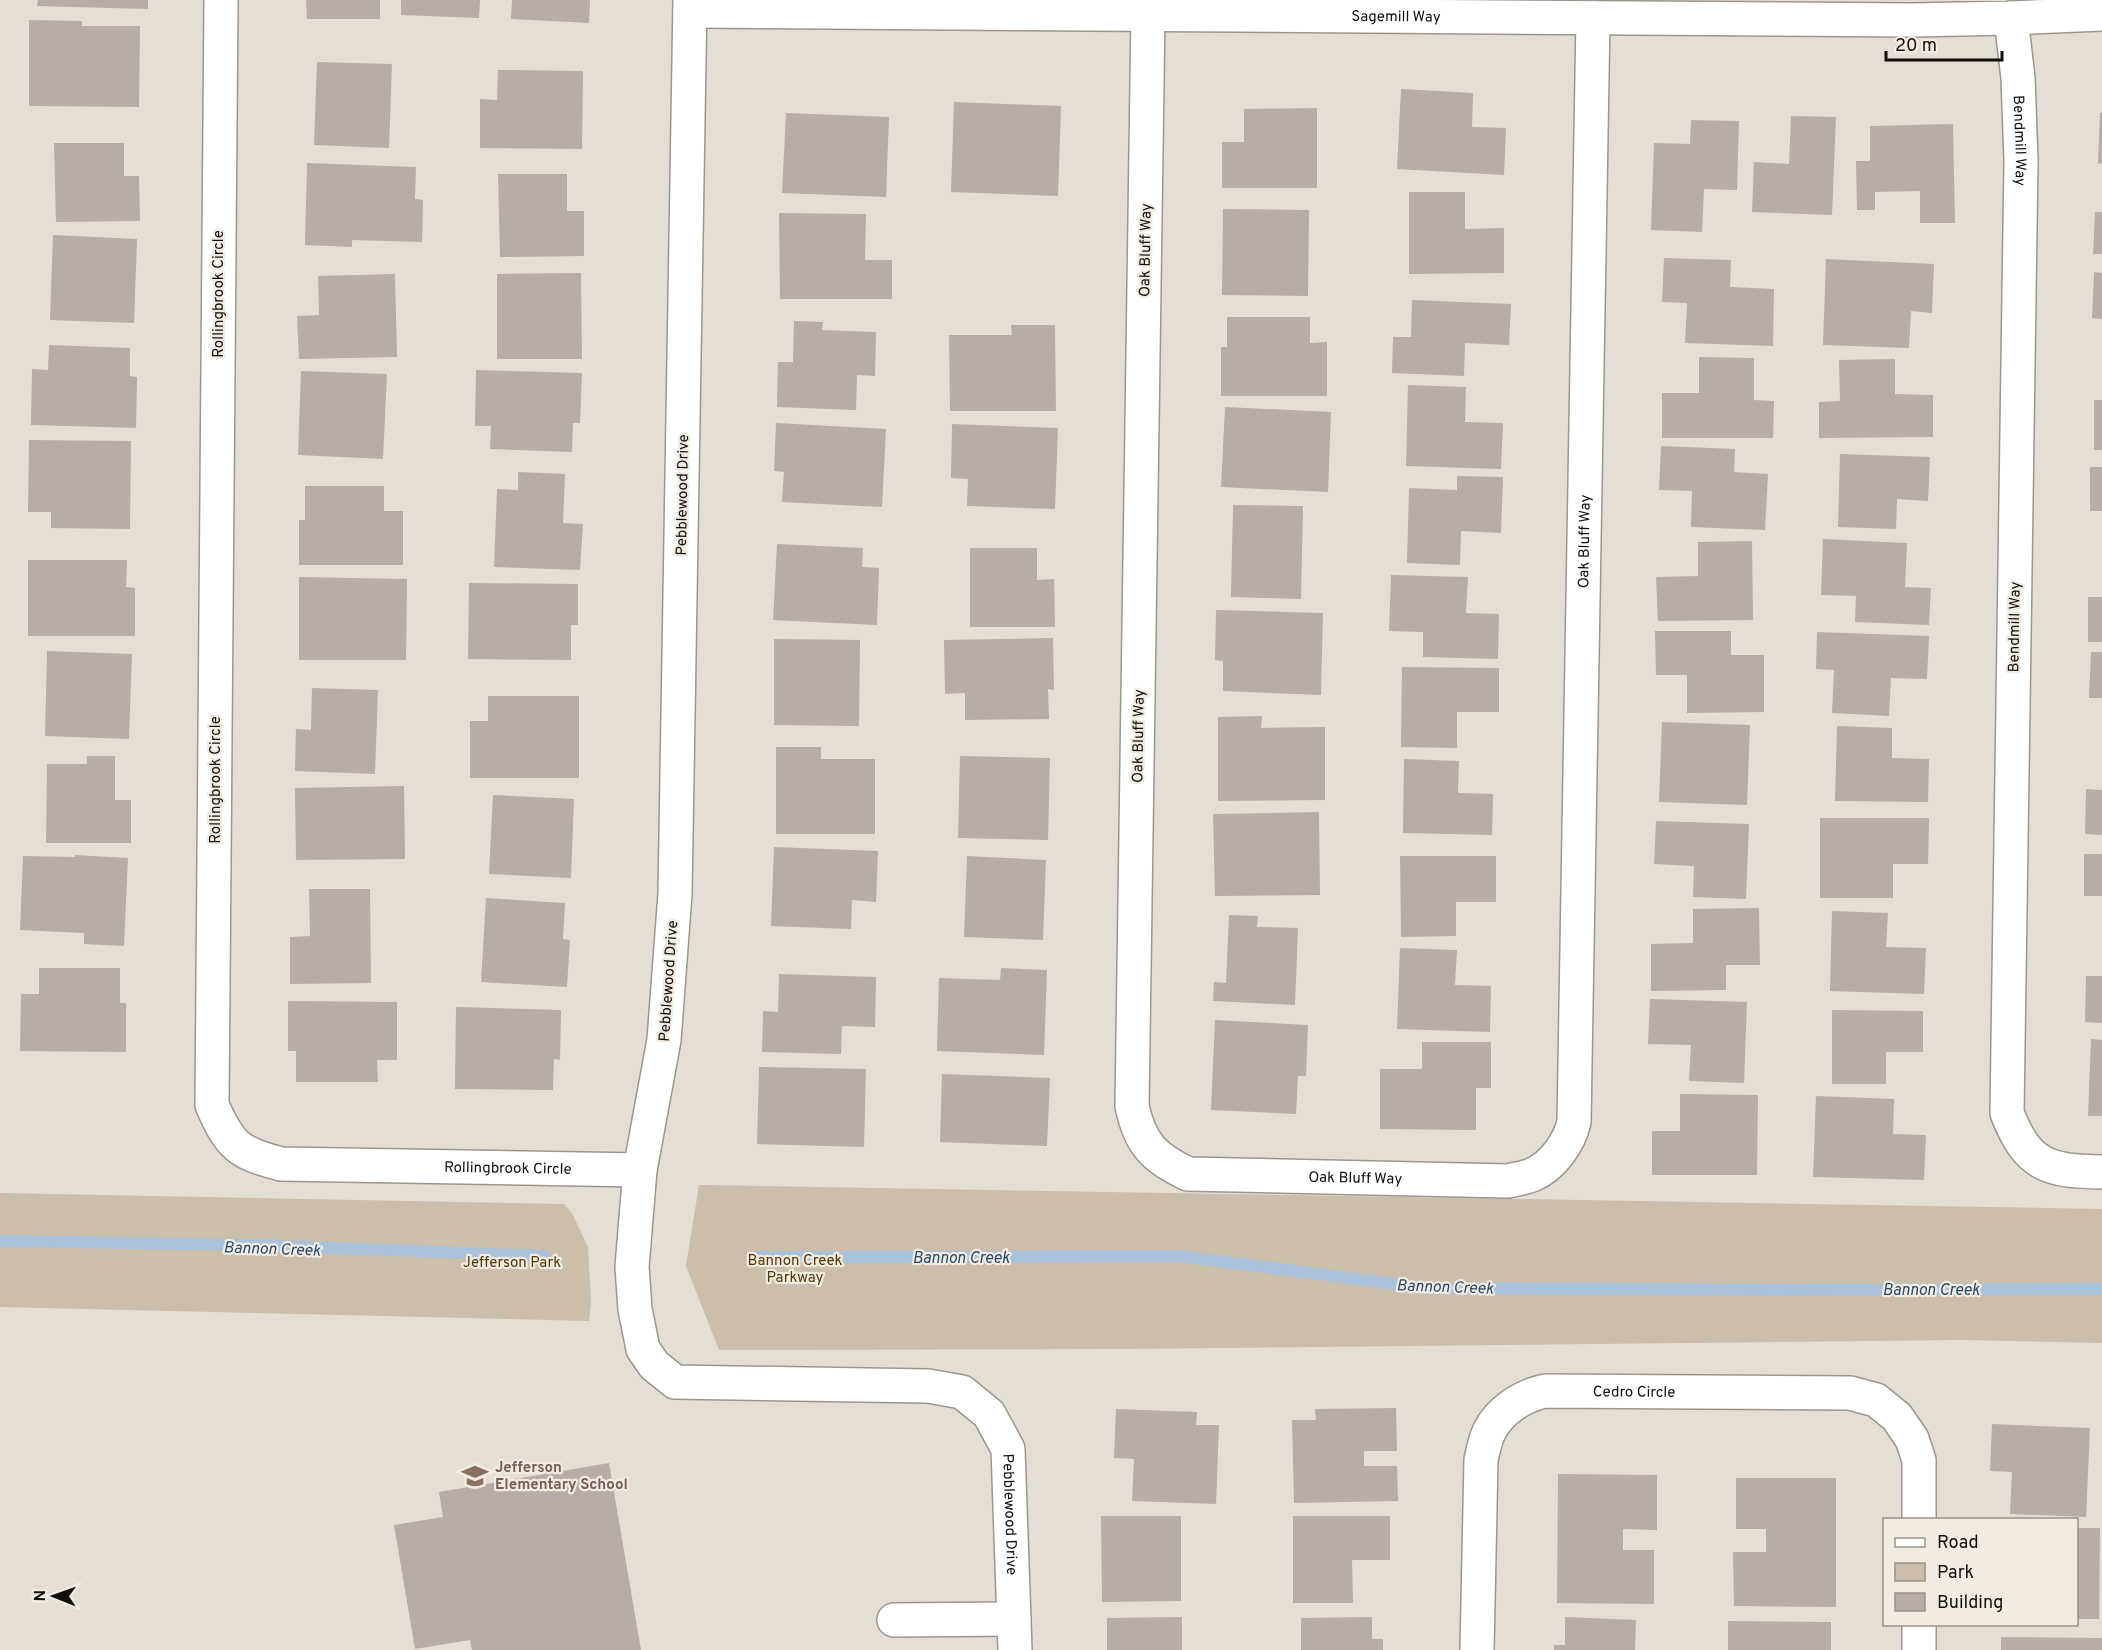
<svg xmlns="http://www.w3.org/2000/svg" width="2102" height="1650" viewBox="0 0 2102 1650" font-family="Overpass,sans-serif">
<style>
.green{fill:#cbbeab}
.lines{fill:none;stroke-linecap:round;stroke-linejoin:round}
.stream{stroke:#a9c1d9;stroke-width:12}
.building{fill:#b8aca8}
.minor-casing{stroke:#9c968d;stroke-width:36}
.minor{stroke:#fff;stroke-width:33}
.labels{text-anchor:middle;stroke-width:4.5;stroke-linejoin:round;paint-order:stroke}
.street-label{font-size:15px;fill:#110e0b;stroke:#f2ebe1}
.park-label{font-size:15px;fill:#533803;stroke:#f2ebe1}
.education-label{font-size:15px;font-weight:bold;fill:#785e54;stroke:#f2ebe1;text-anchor:start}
.water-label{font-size:16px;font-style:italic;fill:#23496b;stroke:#f2ebe1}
</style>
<rect width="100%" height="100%" fill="#e5ded4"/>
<path class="green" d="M699,1185L2102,1209V1343L1962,1340L1125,1349L719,1350L686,1266Z
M0,1193L564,1204L572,1213L588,1247L591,1302L589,1321L0,1307Z"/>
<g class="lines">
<path class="stream" d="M0,1241L257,1245L544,1256
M753,1257L1180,1256L1425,1288L1770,1290L2102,1289"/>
</g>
<path class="building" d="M38,0H148V9L37,6Z
M306,0H380V19H307Z
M401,0H480L479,18L401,15Z
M512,0H590L589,23L511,19Z
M29,20L82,21V26H140L139,107L29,106Z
M317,62L392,64L389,148L314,145Z
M498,70L583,71L582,149L480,148V99L497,100Z
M1401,89L1473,93L1472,127L1506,128L1504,175L1397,169Z
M954,102L1061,106L1058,196L951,192Z
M1317,108V188H1222V142H1244V109Z
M786,113L889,117L886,197L782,193Z
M2100,113H2102V164L2098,163Z
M1791,116L1836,117L1832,215L1752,212L1754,162L1789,164Z
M1691,120L1739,121L1737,190L1704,189L1702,232L1651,230L1654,143L1690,144Z
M1953,124L1955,223H1920V191L1875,192V210H1857L1856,161H1870V126Z
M54,143H124V176H139L140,221L56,222Z
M307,163L416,167L415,199L423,200L422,242L352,240V247L305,245Z
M498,174H567V211H584V256L500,257Z
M1409,192H1465V229L1504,228V273L1409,274Z
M1223,209L1309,210L1308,296L1222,295Z
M2095,212H2102V254H2093Z
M779,213L866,214L865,260H892V299H780Z
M53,235L137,239L134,323L50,320Z
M1664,258L1731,260L1730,287L1774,289L1773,346L1685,343L1687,303L1662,302Z
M1826,259L1934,264L1932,313L1911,311L1909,348L1823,345Z
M2094,272L2102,273V319L2092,318Z
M581,273L582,359H497V274Z
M395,274L397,357L299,359L297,316L319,315L318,276Z
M1412,300L1511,304L1509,345L1465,343L1464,376L1392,373L1393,337H1411Z
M1227,317H1310V343L1327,342V396H1221V347H1227Z
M794,321L823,322L822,330L876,332L875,376L857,375L856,410L777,407L778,362H793Z
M1011,325H1055L1056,411H950L949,335H1012Z
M49,345L130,348V376L137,377L136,428L31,425L32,369L48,370Z
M1699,357L1754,358V400L1774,401L1773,438H1662V393H1699Z
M1895,359V394L1933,395V437L1819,438V402L1840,401L1839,360Z
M476,370L582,373L580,423H573L572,452L490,449L491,426H475Z
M301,371L387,374L383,459L298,455Z
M1408,385L1466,387L1465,422L1503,423L1501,469L1406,466Z
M2094,400H2102V450H2094Z
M1225,407L1331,412L1328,492L1221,487Z
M776,423L886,429L882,507L782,502L784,472L774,471Z
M952,424L1058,428L1055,509L967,506L968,479L951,478Z
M29,440L131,441L130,529L51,528V512H28Z
M1661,446L1735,449L1734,472L1768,474L1765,530L1691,527L1692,491L1659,490Z
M1840,454L1930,457L1928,501L1897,499L1896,529L1838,527Z
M2090,467H2102V511H2090Z
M518,472L565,474L563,523L583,524L580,570L494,567L497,489L518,490Z
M1457,476L1503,477L1501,533L1461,531L1460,565L1407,563L1409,488L1457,490Z
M305,486H384V511H403V565H299V520H305Z
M1233,505L1303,506L1301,599L1231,597Z
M1823,539L1907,543L1905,587L1931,588L1929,625L1855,622L1856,596L1821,595Z
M1752,541L1753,620L1658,621L1656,577L1698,576V542Z
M777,544L863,548L862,567L879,568L877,625L773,620Z
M970,548H1037V580L1054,579L1055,627H970Z
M28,560H127L126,587L135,588V636H28Z
M1391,575L1468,577L1466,613L1499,614L1498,659L1423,657V632L1389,631Z
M299,577L407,579L406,660H299Z
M469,583L578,584V625H571V660L468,659Z
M2088,597H2102V642H2088Z
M1216,610L1323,613L1321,695L1223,691V661L1215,660Z
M1655,631H1731V655H1764V712L1687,713V675H1656Z
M1817,632L1929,636L1927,679L1891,678L1889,716L1832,713L1834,670L1816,669Z
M1053,638L1054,690L1048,689L1049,719L965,720V693L945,694L944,640Z
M774,639L860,640L859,726L774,725Z
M47,651L132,654L129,739L45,736Z
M2091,652H2102V698H2089Z
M1402,667L1499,668V712H1457V748L1401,747Z
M312,688L378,690L375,774L295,771L296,729L311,730Z
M488,696H579V778H470V721H488Z
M1262,716L1261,728L1325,727V800L1218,801V717Z
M1662,722L1750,725L1747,805L1659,802Z
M1837,726L1892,728V758L1929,759L1928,802L1835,801Z
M776,747H821V759H875V834H776Z
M87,756H115V800H131V843H46L47,764H87Z
M960,756L1050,758L1048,840L958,838Z
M1404,759L1459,761L1458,793L1493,794L1492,835L1403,833Z
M404,786L405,859L296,860L295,788Z
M2086,789L2102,790V835L2085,834Z
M493,795L574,799L571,878L489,874Z
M1319,812L1320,895L1215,896L1213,814Z
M1820,818H1929L1928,864H1893V898H1820Z
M1656,821L1749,824L1746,899L1693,897L1694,866L1654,864Z
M774,847L878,851L876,902L852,900L851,929L771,926Z
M2084,854H2102V896H2084Z
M75,855L128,858L124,946L84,944V933L20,930L23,856L75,857Z
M967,856L1046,860L1043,940L964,937Z
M1400,856H1496V902H1456V936L1401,937Z
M309,889H370L371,983L290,984V937L310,936Z
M486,898L565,903L563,939L570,940L567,987L481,982Z
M1759,908L1760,965H1726V990L1651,991V944L1693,943V909Z
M1832,911L1888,913L1886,947L1926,948L1924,994L1830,991Z
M1229,915L1258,916L1257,927L1298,928L1295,1005L1213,1001L1214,982L1226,983Z
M1400,948L1457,950L1455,985L1491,986L1490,1032L1397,1029Z
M39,968H120V1003H126V1052L20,1051L21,994H39Z
M1001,968L1047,970L1044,1055L937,1051L939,978L1000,980Z
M779,974L876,977L875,1027L842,1026L841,1054L762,1052L763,1011L778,1012Z
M2086,976H2102V1023L2085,1022Z
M1650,999L1747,1002L1744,1083L1689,1081L1691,1045L1648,1044Z
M288,1001L397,1002V1060H377L378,1082H296V1051H288Z
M456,1007L561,1010L560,1060L554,1059L553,1090L455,1089Z
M1832,1010L1923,1011V1052H1886V1084H1832Z
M1215,1020L1308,1025L1306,1076H1298L1296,1114L1211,1110Z
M2091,1039L2102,1040V1116H2088Z
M1422,1042H1491V1088H1476V1130L1380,1129V1069H1422Z
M759,1067L866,1069L864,1147L757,1144Z
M942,1074L1050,1078L1047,1146L940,1142Z
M1680,1094L1758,1095L1757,1175H1652V1131H1680Z
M1816,1096L1894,1099L1893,1134L1926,1135L1924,1180L1813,1177Z
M1396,1408L1397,1451H1364V1466H1397L1398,1501L1294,1503L1292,1420H1316L1315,1409Z
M1116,1409L1197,1412L1196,1425H1219L1216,1504L1132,1501L1134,1459L1114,1458Z
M1992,1424L2090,1428L2086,1517L2010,1514L2012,1472L1990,1471Z
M609,1463L641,1650H472L470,1640L415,1649L394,1525L443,1517L439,1492Z
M1558,1474L1657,1475V1530L1623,1529V1550H1654V1604L1557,1603Z
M1736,1478H1836V1607L1734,1606L1733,1552H1766V1529H1736Z
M1101,1516H1181V1601L1102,1602Z
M1293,1516H1390V1560H1352L1353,1603H1293Z
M2076,1528H2100L2099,1619H2076Z
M1182,1617V1650H1107V1618Z
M1372,1617V1639H1383V1650H1301V1618Z
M1565,1617L1636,1620L1635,1650H1554V1645H1565Z
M1728,1621L1831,1622V1650H1728Z
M2001,1637L2102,1638V1650H2001Z"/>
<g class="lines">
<g class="minor-casing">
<g id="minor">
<path id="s1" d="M221,0L212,1105C230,1146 238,1153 281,1164L640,1170"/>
<path id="s2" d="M690,0L675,894L664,1040L640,1170L632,1267L635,1309L643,1349L654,1365L675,1382L928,1386L962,1392L989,1414L1008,1449L1015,1650"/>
<path id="s3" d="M690,11L1912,20L2011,18L2102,14"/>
<path id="s4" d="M1148,14L1132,1106C1140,1144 1154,1158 1188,1174L1508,1181C1516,1179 1524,1178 1532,1175C1553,1166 1569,1143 1574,1122L1593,18"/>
<path id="s5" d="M2011,18L2018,78L2021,160L2007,1113C2028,1166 2047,1171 2102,1172"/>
<path d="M894,1620L1014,1619"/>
<path id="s6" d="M1477,1650L1481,1460C1483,1451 1485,1440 1489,1432C1499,1411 1522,1396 1545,1391L1850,1393L1876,1400L1897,1417L1912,1439L1919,1460V1520"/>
<path d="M1919,1650V1624"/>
</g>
</g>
<use href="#minor" class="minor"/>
</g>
<defs>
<g id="school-bare" transform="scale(2.07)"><path d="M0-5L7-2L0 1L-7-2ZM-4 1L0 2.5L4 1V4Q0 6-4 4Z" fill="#8d6e63" stroke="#f2ebe1" stroke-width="2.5" paint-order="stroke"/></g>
</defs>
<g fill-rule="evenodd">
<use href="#school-bare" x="475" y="1476"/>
</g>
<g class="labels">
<g class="street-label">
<text dy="5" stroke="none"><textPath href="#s3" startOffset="706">Sagemill Way</textPath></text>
<text dy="5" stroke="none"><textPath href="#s5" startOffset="123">Bendmill Way</textPath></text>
<text transform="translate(1145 250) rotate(-89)" y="5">Oak Bluff Way</text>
<text transform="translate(218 294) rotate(-90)" y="5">Rollingbrook Circle</text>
<text transform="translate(682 495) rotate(-89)" y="5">Pebblewood Drive</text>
<text dy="5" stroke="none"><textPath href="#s4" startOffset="2180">Oak Bluff Way</textPath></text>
<text transform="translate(2014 627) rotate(-89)" y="5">Bendmill Way</text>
<text transform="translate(1138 736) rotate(-89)" y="5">Oak Bluff Way</text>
<text transform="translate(215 780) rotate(-90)" y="5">Rollingbrook Circle</text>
<text transform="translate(668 981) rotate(-86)" y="5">Pebblewood Drive</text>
<text dy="5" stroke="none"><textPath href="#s1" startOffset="1428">Rollingbrook Circle</textPath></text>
<text dy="5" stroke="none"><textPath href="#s4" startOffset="1352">Oak Bluff Way</textPath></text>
<text dy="5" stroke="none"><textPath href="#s6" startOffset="380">Cedro Circle</textPath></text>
<text dy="5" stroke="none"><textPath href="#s2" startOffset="1827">Pebblewood Drive</textPath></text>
</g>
<g class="park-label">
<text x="795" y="1265">Bannon Creek<tspan x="795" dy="17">Parkway</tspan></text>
<text x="512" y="1267">Jefferson Park</text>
</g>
<g class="education-label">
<text x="495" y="1472">Jefferson<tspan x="495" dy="17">Elementary School</tspan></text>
</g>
<g class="water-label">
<text transform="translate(272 1248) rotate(2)" y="6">Bannon Creek</text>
<text x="961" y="1263">Bannon Creek</text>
<text transform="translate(1445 1286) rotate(2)" y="6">Bannon Creek</text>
<text x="1931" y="1295">Bannon Creek</text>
</g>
</g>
<rect x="1883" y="1518" width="195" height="108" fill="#f2ebe1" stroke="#98938b" stroke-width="1.5"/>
<rect x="1895" y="1538" width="30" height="9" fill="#ffffff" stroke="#98938b" stroke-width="1.5"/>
<text x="1937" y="1548" font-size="18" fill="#110e0b">Road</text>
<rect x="1895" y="1563" width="30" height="18" fill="#cbbeab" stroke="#98938b" stroke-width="1.5"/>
<text x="1937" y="1578" font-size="18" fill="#110e0b">Park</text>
<rect x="1895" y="1593" width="30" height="18" fill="#b8aca8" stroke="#98938b" stroke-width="1.5"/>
<text x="1937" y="1608" font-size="18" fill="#110e0b">Building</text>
<g transform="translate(54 1596) rotate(271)" stroke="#f2ebe1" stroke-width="4.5" paint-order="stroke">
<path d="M0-4.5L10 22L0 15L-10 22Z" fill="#110e0b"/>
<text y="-9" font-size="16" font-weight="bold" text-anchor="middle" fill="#110e0b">N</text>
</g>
<path d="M1886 51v9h116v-9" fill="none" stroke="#110e0b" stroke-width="3"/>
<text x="1895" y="51" font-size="18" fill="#110e0b" stroke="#f2ebe1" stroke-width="4.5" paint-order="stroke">20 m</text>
</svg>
